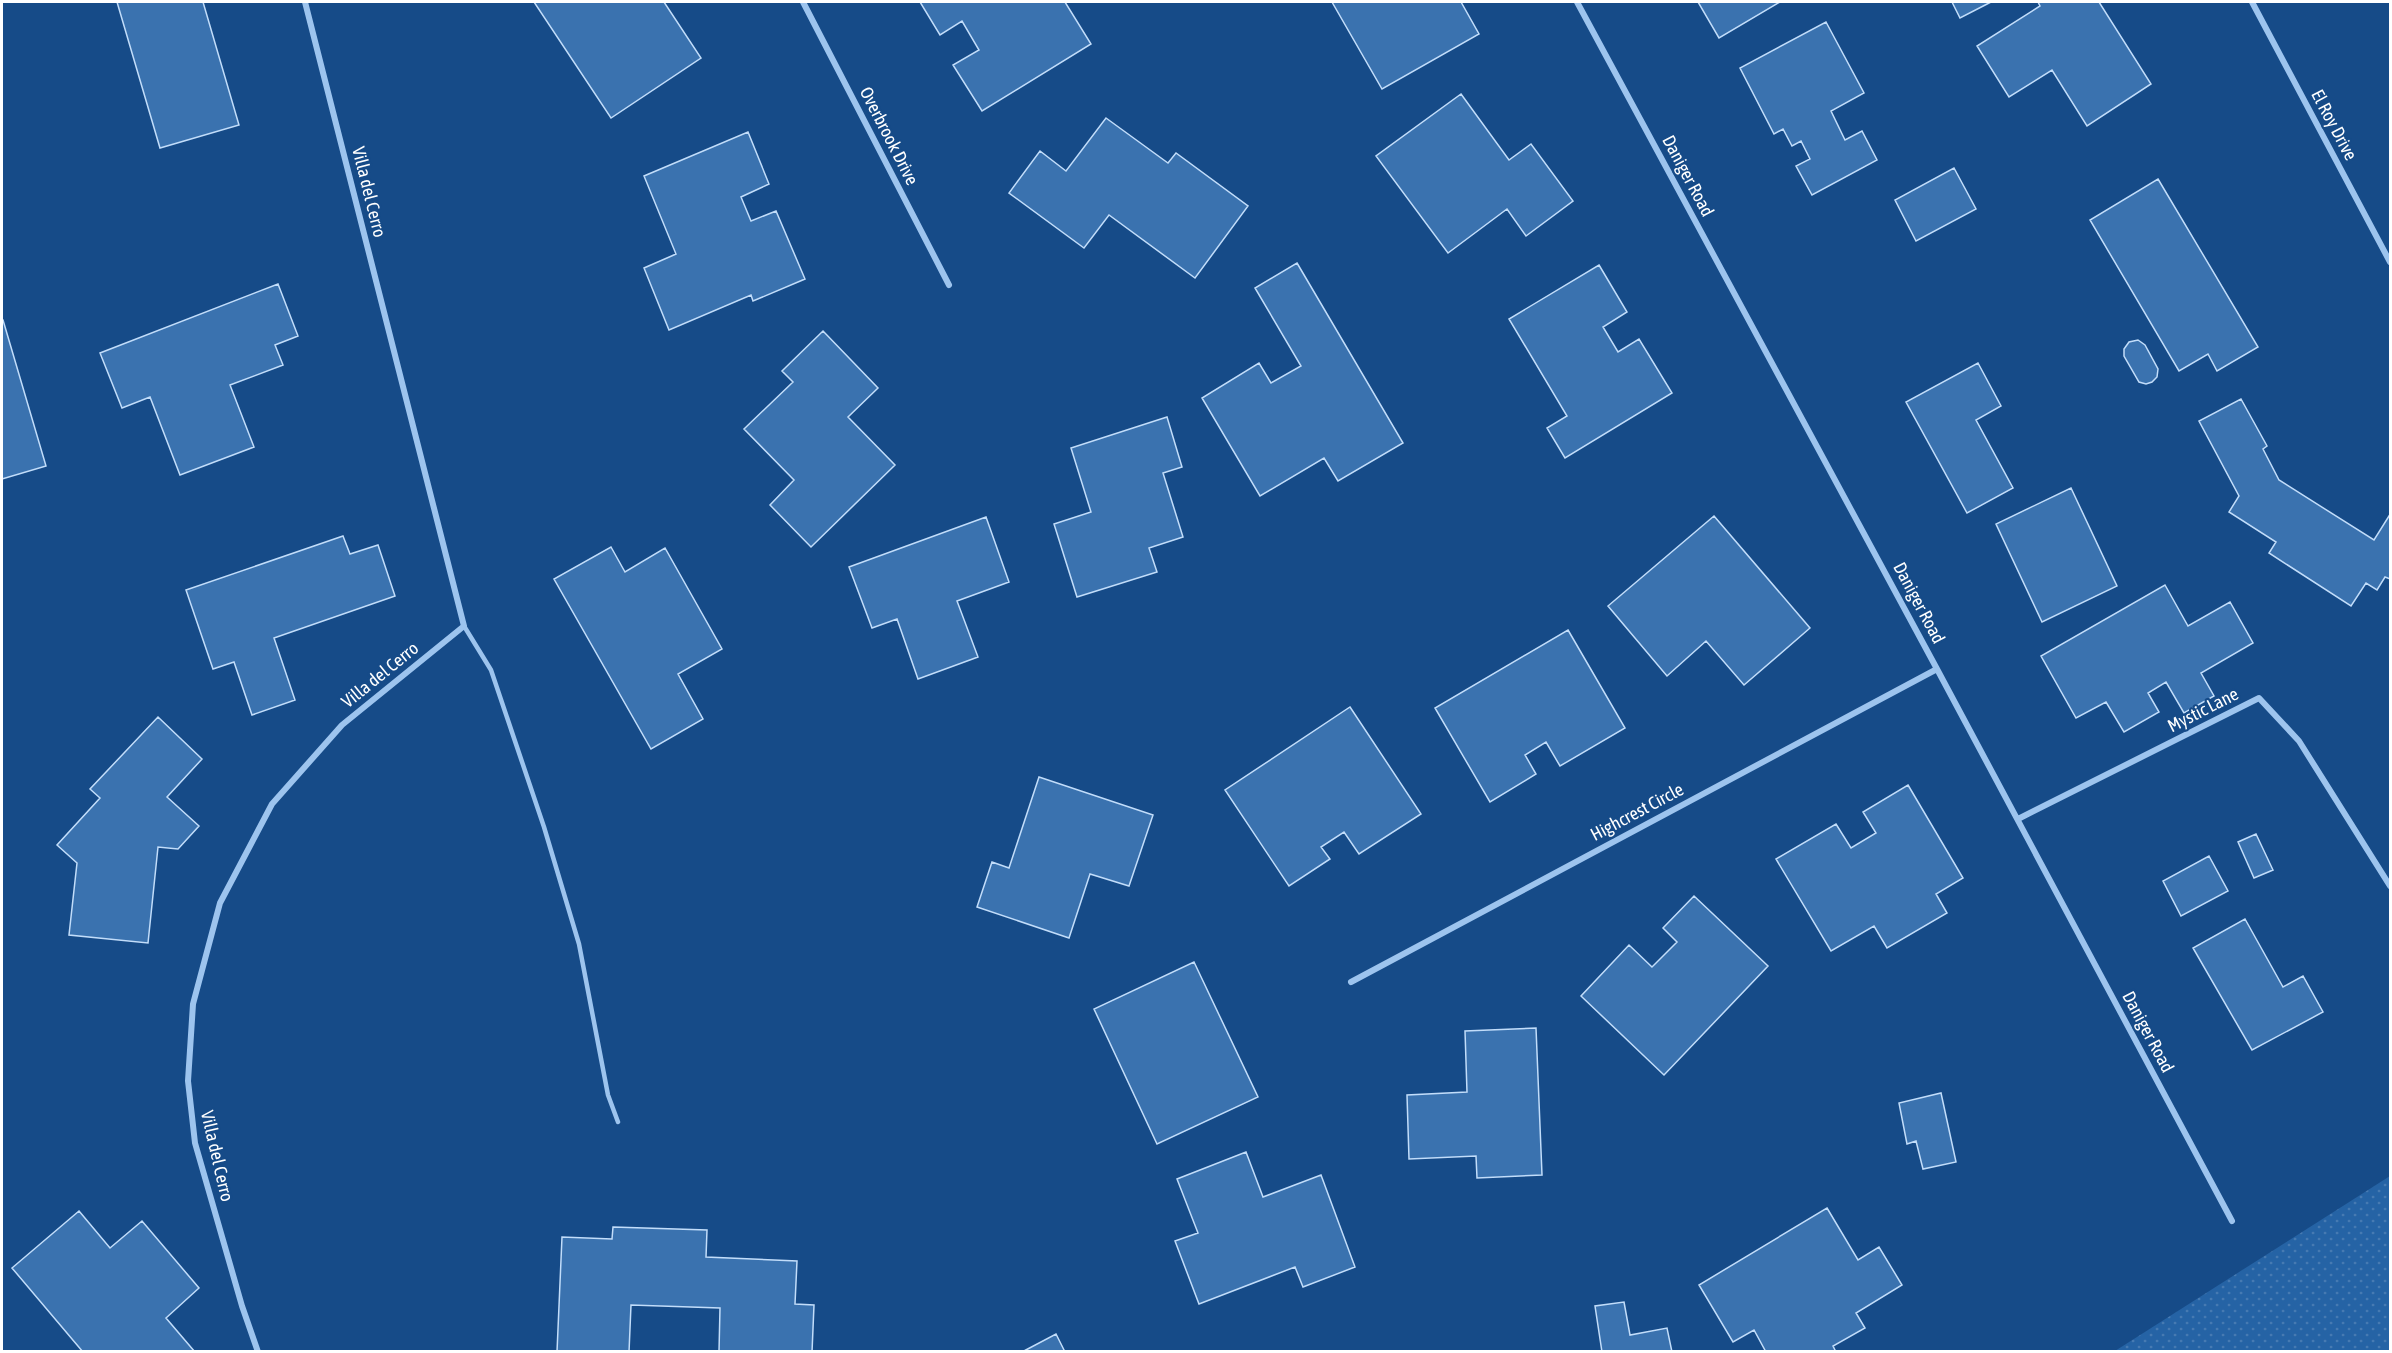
<svg xmlns="http://www.w3.org/2000/svg" width="2392" height="1353" viewBox="0 0 2392 1353" font-family="'Asap Condensed',sans-serif">
<style>
.grass{fill:url(#grass-dots)}
.building{fill:#3a72af;stroke:#c2ddfa;stroke-width:1.5}
.lines{fill:none;stroke-linecap:round;stroke-linejoin:round}
.lane{stroke:#9dc4ee;stroke-width:4.5}
.street{stroke:#9dc4ee;stroke-width:6}
.labels{text-anchor:middle;stroke-width:4.5;stroke-linejoin:round;paint-order:stroke}
.street-label{font-size:18px;fill:#fff;stroke:#164b88}
</style>
<defs>
<pattern id="grass-dots" width="8" height="8" patternUnits="userSpaceOnUse" patternTransform="scale(1.5)"><rect width="8" height="8" fill="#2563a5"/><path d="M2 2h.1M6 6h.1" fill="none" stroke="#467ab2" stroke-width="1.8" stroke-linecap="round"/></pattern>
</defs>
<rect width="100%" height="100%" fill="#164b88"/>
<path class="grass" d="M2390,1176V1351H2115Z"/>
<path class="building" d="M117,2H203L239,125L160,148Z
M534,2H664L701,58L611,118Z
M920,2H1065L1091,44L982,111L953,65L979,50L962,21L940,35Z
M1332,2H1461L1479,34L1382,89Z
M1698,2H1780L1719,38Z
M1952,2H1991L1960,18Z
M2038,2H2099L2151,84L2087,126L2052,70L2009,97L1977,46L2040,6Z
M1826,22L1864,93L1831,111L1845,140L1862,131L1877,160L1812,195L1796,166L1810,159L1801,141L1792,146L1783,129L1774,134L1740,68Z
M1461,94L1509,160L1531,144L1573,201L1526,236L1507,209L1448,253L1376,156Z
M1106,118L1168,163L1176,153L1248,206L1195,278L1109,215L1084,248L1009,193L1040,151L1066,171Z
M748,132L769,184L741,197L751,221L776,211L805,279L753,301L751,295L669,330L644,268L676,254L644,176Z
M1954,168L1976,209L1916,241L1895,200Z
M2158,179L2258,347L2217,371L2208,354L2179,371L2090,220Z
M1297,263L1403,443L1338,481L1324,458L1260,496L1202,398L1259,363L1271,383L1301,366L1255,288Z
M1599,265L1627,312L1603,327L1618,352L1639,339L1672,393L1565,458L1547,428L1567,416L1509,319Z
M278,284L298,336L275,345L283,365L230,385L254,447L180,475L150,397L122,408L100,353Z
M2,320H3L46,466L2,479Z
M823,331L878,388L848,417L895,465L811,547L770,505L794,480L744,429L793,382L782,371Z
M2138,340L2145,345L2158,369L2157,377L2152,382L2146,384L2139,382L2124,356V349L2129,342Z
M1978,363L2001,406L1976,420L2013,488L1967,513L1906,402Z
M2241,399L2267,446L2263,449L2279,480L2374,540L2389,516L2390,517V579L2385,577L2377,590L2366,583L2351,606L2269,553L2276,542L2229,512L2239,496L2199,421Z
M1167,417L1182,467L1163,473L1183,537L1149,548L1157,572L1077,597L1054,524L1091,512L1071,448Z
M2071,488L2117,586L2042,622L1996,524Z
M1714,516L1810,628L1744,685L1706,641L1667,676L1608,606Z
M986,517L1009,582L957,601L978,657L918,679L897,619L872,628L849,567Z
M343,536L350,554L378,545L395,596L274,638L295,700L252,715L234,662L213,669L186,590Z
M611,547L625,572L665,548L722,649L678,674L703,719L651,749L554,579Z
M2165,585L2188,626L2230,602L2253,643L2201,673L2214,696L2184,713L2166,682L2148,693L2159,712L2124,732L2106,702L2076,718L2041,656Z
M1568,630L1625,728L1560,766L1546,742L1525,755L1536,774L1490,802L1435,708Z
M1350,707L1421,814L1359,854L1344,832L1321,847L1330,859L1289,886L1225,790Z
M158,717L202,759L167,797L199,826L178,849L158,847L148,943L69,935L77,863L57,845L100,798L90,789Z
M1039,777L1153,815L1129,886L1090,874L1069,938L977,907L992,862L1009,868Z
M1908,785L1963,878L1936,894L1947,913L1887,948L1874,926L1831,951L1776,859L1836,824L1851,848L1876,833L1863,812Z
M2256,834L2273,870L2254,878L2238,842Z
M2209,856L2228,891L2181,916L2163,881Z
M1694,896L1768,966L1664,1075L1581,996L1629,945L1652,967L1677,942L1663,928Z
M2245,919L2283,987L2303,976L2323,1012L2252,1050L2193,948Z
M1194,962L1258,1097L1157,1144L1094,1009Z
M1536,1028L1542,1175L1477,1178L1476,1156L1409,1159L1407,1095L1467,1092L1465,1031Z
M1941,1093L1956,1162L1923,1169L1916,1141L1907,1144L1899,1103Z
M1246,1152L1263,1197L1321,1175L1355,1267L1303,1287L1295,1267L1199,1304L1175,1241L1198,1233L1177,1179Z
M1827,1208L1858,1260L1879,1247L1902,1285L1856,1313L1865,1328L1833,1346L1836,1352H1766L1754,1330L1733,1342L1699,1285Z
M79,1211L110,1248L142,1221L199,1288L166,1318L195,1352H83L12,1268Z
M613,1227L707,1230L706,1257L797,1261L795,1304L814,1305L812,1352H719L720,1308L631,1305L629,1352H557L562,1237L612,1239Z
M1624,1302L1630,1335L1667,1328L1672,1352H1602L1595,1306Z
M1056,1334L1065,1352H1022Z"/>
<g class="lines">
<path class="lane" d="M464,626L491,670L544,827L579,944L608,1095L618,1122"/>
<path class="street" d="M803,2L949,285
M1577,2L1937,669L2232,1221
M2252,2L2390,262
M2018,819L2259,698L2299,741L2390,886
M1351,982L1937,669
M258,1352L242,1306L195,1143L188,1081L193,1004L220,903L272,804L342,725L464,626L305,2"/>
</g>
<g class="labels">
<g class="street-label">
<text transform="translate(2334 125) rotate(62)" y="6">El Roy Drive</text>
<text transform="translate(889 136) rotate(63)" y="6">Overbrook Drive</text>
<text transform="translate(1688 176) rotate(62)" y="6">Daniger Road</text>
<text transform="translate(369 192) rotate(76)" y="6">Villa del Cerro</text>
<text transform="translate(1919 603) rotate(62)" y="6">Daniger Road</text>
<text transform="translate(380 675) rotate(-39)" y="6">Villa del Cerro</text>
<text transform="translate(2203 710) rotate(-27)" y="6">Mystic Lane</text>
<text transform="translate(1637 812) rotate(-28)" y="6">Highcrest Circle</text>
<text transform="translate(2148 1032) rotate(62)" y="6">Daniger Road</text>
<text transform="translate(217 1156) rotate(77)" y="6">Villa del Cerro</text>
</g>
</g>
<rect width="2392" height="1353" fill="none" stroke="#ffffff" stroke-width="6"/>
</svg>
